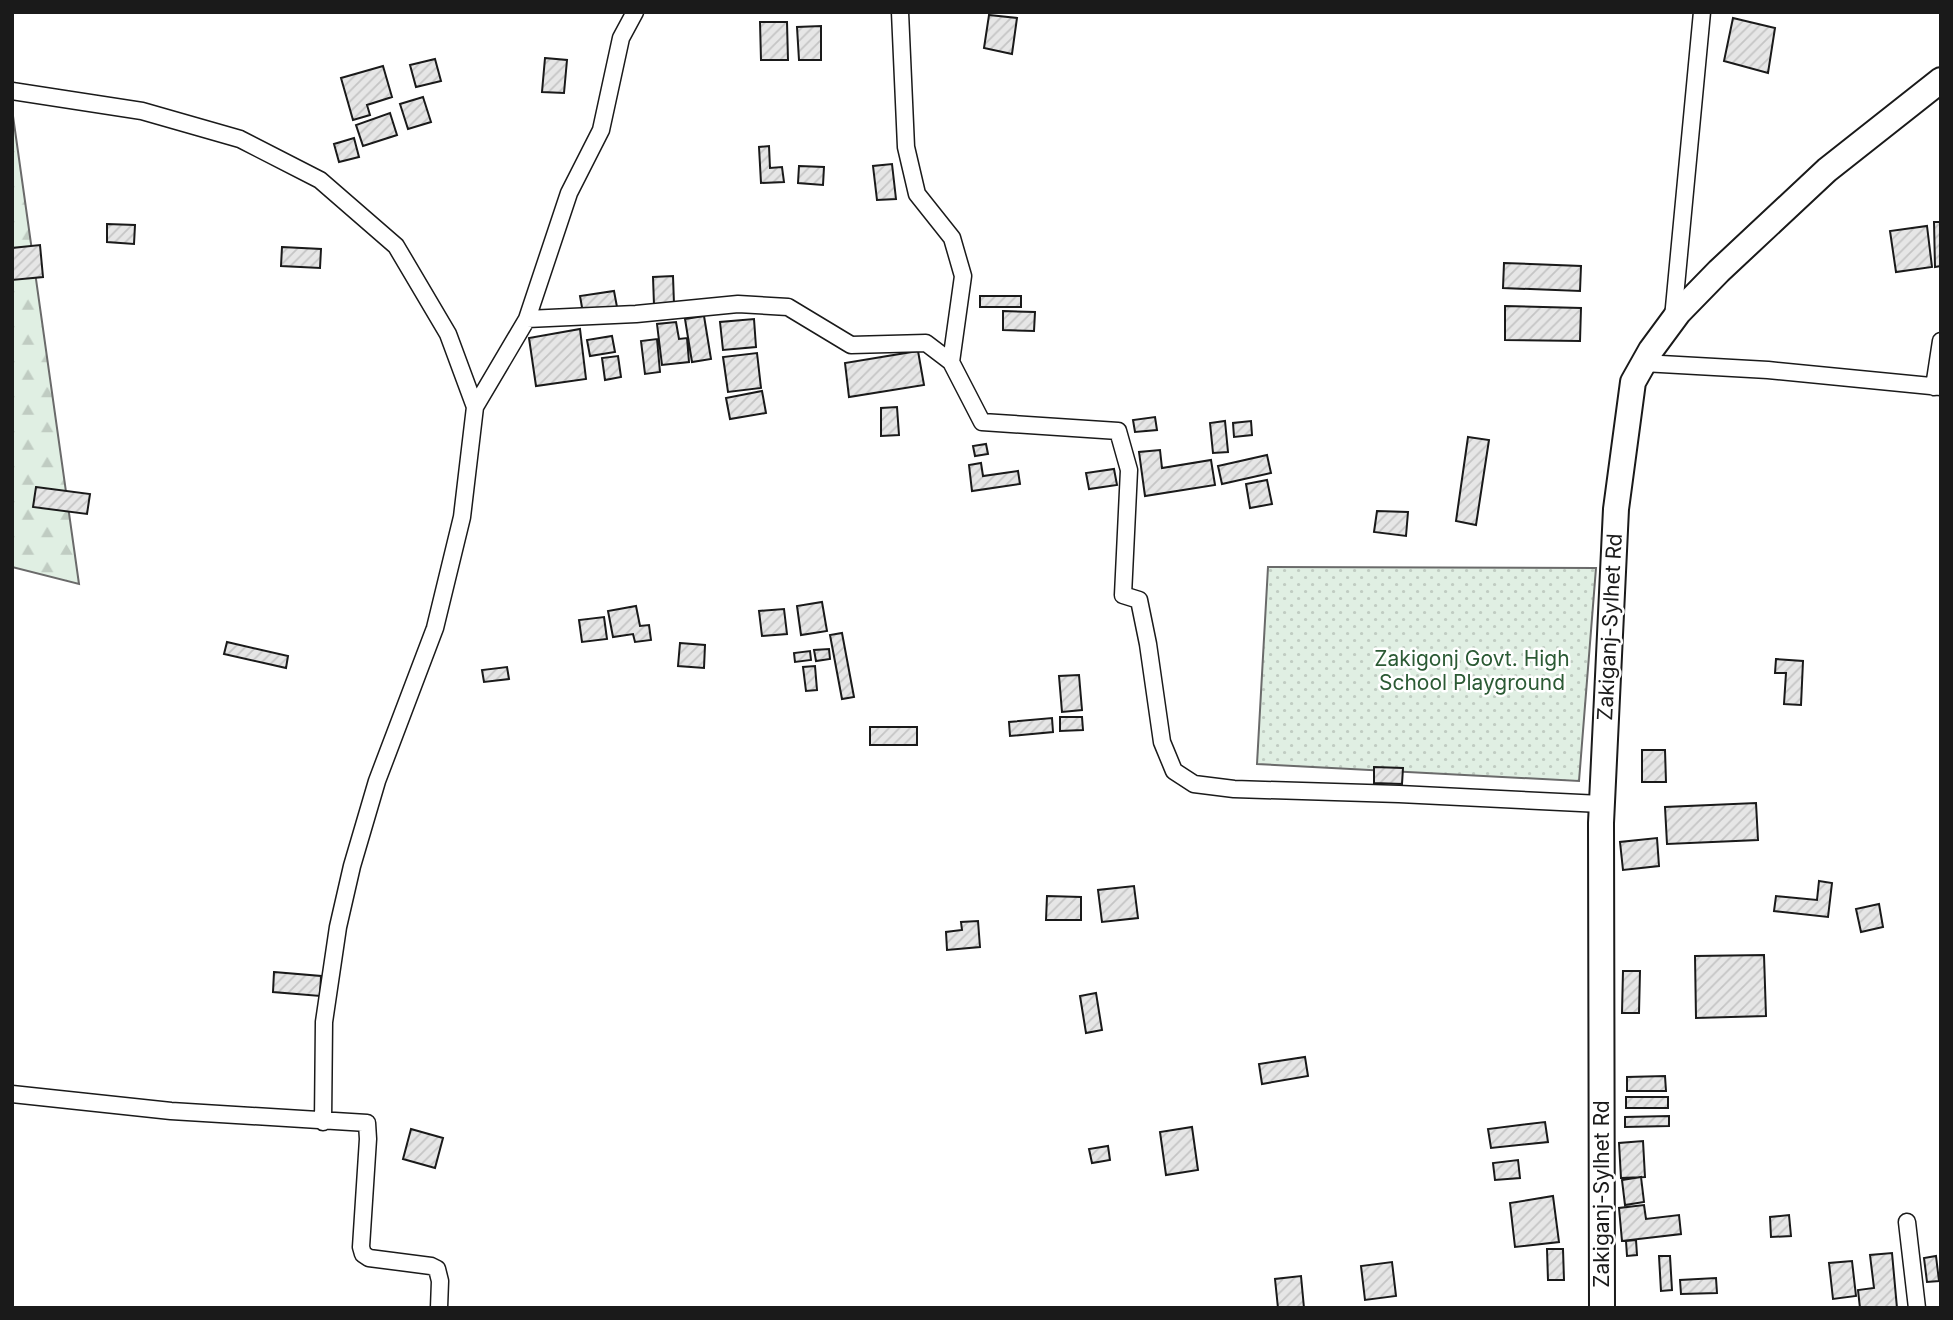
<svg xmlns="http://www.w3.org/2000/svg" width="1953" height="1320" viewBox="0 0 1953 1320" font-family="Inter,sans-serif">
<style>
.forest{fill:url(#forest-firs);stroke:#6a6a6a;stroke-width:2}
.park{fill:url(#park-dots);stroke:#6a6a6a;stroke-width:2}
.building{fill:url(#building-hatch);stroke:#1a1a1a;stroke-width:2}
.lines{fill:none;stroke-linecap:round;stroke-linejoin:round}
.street-casing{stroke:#1a1a1a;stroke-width:19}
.primary-casing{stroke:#1a1a1a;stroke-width:28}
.street{stroke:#fff;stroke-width:16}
.primary{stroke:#fff;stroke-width:24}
.labels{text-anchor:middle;stroke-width:5;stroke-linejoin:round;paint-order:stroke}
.street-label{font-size:21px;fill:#1a1a1a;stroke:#fff}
.park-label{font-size:21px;fill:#2b5a34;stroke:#fff}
</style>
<defs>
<pattern id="forest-firs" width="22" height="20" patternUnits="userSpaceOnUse" patternTransform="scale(1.75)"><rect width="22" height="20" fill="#e0efe3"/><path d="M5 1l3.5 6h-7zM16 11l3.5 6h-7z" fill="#c0ccc2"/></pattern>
<pattern id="park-dots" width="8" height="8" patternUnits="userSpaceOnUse" patternTransform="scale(1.75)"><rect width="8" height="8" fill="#e0efe3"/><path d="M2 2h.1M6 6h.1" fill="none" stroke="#c0ccc2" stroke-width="1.8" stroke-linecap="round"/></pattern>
<pattern id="building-hatch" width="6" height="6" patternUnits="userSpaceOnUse" patternTransform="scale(1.75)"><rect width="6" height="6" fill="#e6e6e6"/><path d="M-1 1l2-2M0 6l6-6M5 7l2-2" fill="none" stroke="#c5c5c5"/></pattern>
</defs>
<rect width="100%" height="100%" fill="#fff"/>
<path class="forest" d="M12,109L79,584L12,567Z"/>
<path class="park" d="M1268,567L1596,568L1579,781L1257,764Z"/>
<path class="building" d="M989,15L1017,18L1012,54L984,48Z
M1733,18L1775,28L1768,73L1724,61Z
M760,22H787L788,60H761Z
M821,26V60H799L797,27Z
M545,58L567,60L564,93L542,92Z
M435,59L441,81L416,87L410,65Z
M383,66L392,97L367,105L370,115L353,120L341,78Z
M423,97L431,122L408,129L400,104Z
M390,113L397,135L363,146L356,125Z
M354,138L359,157L339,162L334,144Z
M769,146L770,168L782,167L784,182L761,183L759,147Z
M892,164L896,199L877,200L873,166Z
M799,166L824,167L823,185L798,183Z
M1934,222H1941V266L1935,267Z
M107,224L135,225L134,244L107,242Z
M1927,226L1932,267L1896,272L1890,231Z
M40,245L43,277L12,280V248Z
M282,247L321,249L320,268L281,266Z
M1504,263L1581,266L1580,291L1503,288Z
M673,276L674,304L654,305L653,277Z
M614,291L617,307L583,313L580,296Z
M980,296H1021V307H980Z
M1505,306L1581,308L1580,341L1505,340Z
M1003,311L1035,312L1034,331L1003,330Z
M704,316L711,359L692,362L685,319Z
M754,319L756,347L723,350L720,322Z
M676,322L679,339L687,338L689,362L662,365L657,324Z
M580,329L586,379L536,386L529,338Z
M612,336L615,352L590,356L587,340Z
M657,339L660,372L645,374L641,341Z
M918,351L924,385L849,397L845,363Z
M757,353L761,388L728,392L723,357Z
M618,356L621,377L605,380L602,358Z
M762,391L766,413L730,419L726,398Z
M897,407L899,435L881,436V408Z
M1155,417L1157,430L1135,432L1133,420Z
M1225,421L1228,452L1213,453L1210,423Z
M1251,421L1252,435L1234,437L1233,423Z
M1468,437L1489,440L1476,525L1456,521Z
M986,444L988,454L975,456L973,446Z
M1160,450L1162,468L1211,460L1215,485L1145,496L1139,452Z
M1267,455L1271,473L1222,484L1218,466Z
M981,463L983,476L1018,471L1020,484L972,491L969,465Z
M1114,469L1117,485L1089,489L1086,473Z
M1267,480L1272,504L1250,508L1246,484Z
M36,487L90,494L87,514L33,507Z
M1377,511L1408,512L1406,536L1374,532Z
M822,602L827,631L801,635L797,606Z
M636,606L640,626L649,625L651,640L635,642L633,634L613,637L608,611Z
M784,609L787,634L762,636L759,611Z
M604,617L607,639L582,642L579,620Z
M842,633L854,697L842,699L830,635Z
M227,642L288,656L286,668L224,654Z
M680,643L705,645L704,668L678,666Z
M829,649L830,659L816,661L814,650Z
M810,651L811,660L795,662L794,653Z
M1776,659L1803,661L1801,705L1784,704L1786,673H1775Z
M815,666L817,690L806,691L803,667Z
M507,667L509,679L484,682L482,670Z
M1079,675L1082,710L1062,712L1059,676Z
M1060,717H1082L1083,730L1060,731Z
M1052,718L1053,732L1010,736L1009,722Z
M870,727H917V745H870Z
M1642,750H1665L1666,782H1642Z
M1374,767L1403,768L1402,784L1374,783Z
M1756,803L1758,840L1667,844L1665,807Z
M1657,838L1659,866L1623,870L1620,842Z
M1819,881L1832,883L1828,917L1774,911L1776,896L1817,900Z
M1134,886L1138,918L1102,922L1098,890Z
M1047,896L1081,897V920H1046Z
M1879,904L1883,927L1861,932L1856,909Z
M978,921L980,947L947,950L946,932L962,930L961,922Z
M1764,955L1766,1016L1696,1018L1695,956Z
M1623,971H1640L1639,1013H1622Z
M274,972L321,976L320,996L273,992Z
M1096,993L1102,1030L1086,1033L1080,996Z
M1305,1057L1308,1076L1262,1084L1259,1064Z
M1665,1076L1666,1091H1627V1077Z
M1626,1097H1668V1108H1626Z
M1669,1116V1126L1625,1127V1117Z
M1545,1122L1548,1142L1491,1148L1488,1129Z
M1192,1127L1198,1170L1166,1175L1160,1132Z
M411,1129L443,1138L435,1168L403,1159Z
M1643,1141L1645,1177L1621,1178L1619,1143Z
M1108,1146L1110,1160L1092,1163L1089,1149Z
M1518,1160L1520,1178L1495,1180L1493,1163Z
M1641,1177L1644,1202L1625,1205L1622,1180Z
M1553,1196L1559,1242L1515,1247L1510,1203Z
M1644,1205L1646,1219L1679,1215L1681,1234L1622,1241L1619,1208Z
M1789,1215L1791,1236L1771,1237L1770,1217Z
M1636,1240L1637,1255L1627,1256L1626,1241Z
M1547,1249H1563L1564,1280H1548Z
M1892,1253L1897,1308H1860L1858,1290L1874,1288L1870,1255Z
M1659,1256H1670L1672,1290L1661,1291Z
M1936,1256L1939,1281L1927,1282L1924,1258Z
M1852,1261L1856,1296L1833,1299L1829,1263Z
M1392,1262L1396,1296L1365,1300L1361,1266Z
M1301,1276L1304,1308H1278L1275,1279Z
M1716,1278L1717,1293L1681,1294L1680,1280Z"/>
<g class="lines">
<g class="street-casing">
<path id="street" d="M900,12L906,147L917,194L952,238L963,276L951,362
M12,91L142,111L240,139L320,180L396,246L448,334L475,407L462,517L435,628L377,781L352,866L338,927L324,1022L323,1122
M1673,318L1702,12
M527,319L636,314L738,304L788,307L851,345L926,343L951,362L982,422L1118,431L1129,470L1123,595L1139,600L1148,644L1162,742L1174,771L1194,784L1234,789L1399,794L1601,804
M1643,363L1768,370L1941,387
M1934,387L1941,341
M475,407L527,319L569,193L601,130L621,38L635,12
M12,1094L171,1111L367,1123L368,1139L361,1247L363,1254L369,1258L431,1266L437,1269L440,1281L439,1308
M1907,1222L1917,1308"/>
</g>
<g class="primary-casing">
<path id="primary" d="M1602,1308L1601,823L1616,509L1633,382L1651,350L1679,312L1719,271L1827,170L1941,80"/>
</g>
<use href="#street" class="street"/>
<use href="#primary" class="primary"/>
</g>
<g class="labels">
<g class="street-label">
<text transform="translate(1610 627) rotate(-87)" y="7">Zakiganj-Sylhet Rd</text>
<text transform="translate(1602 1194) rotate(-90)" y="7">Zakiganj-Sylhet Rd</text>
</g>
<g class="park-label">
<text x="1472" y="666">Zakigonj Govt. High<tspan x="1472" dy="24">School Playground</tspan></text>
</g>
</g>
<rect width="1953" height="1320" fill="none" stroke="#1a1a1a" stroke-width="28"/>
</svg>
